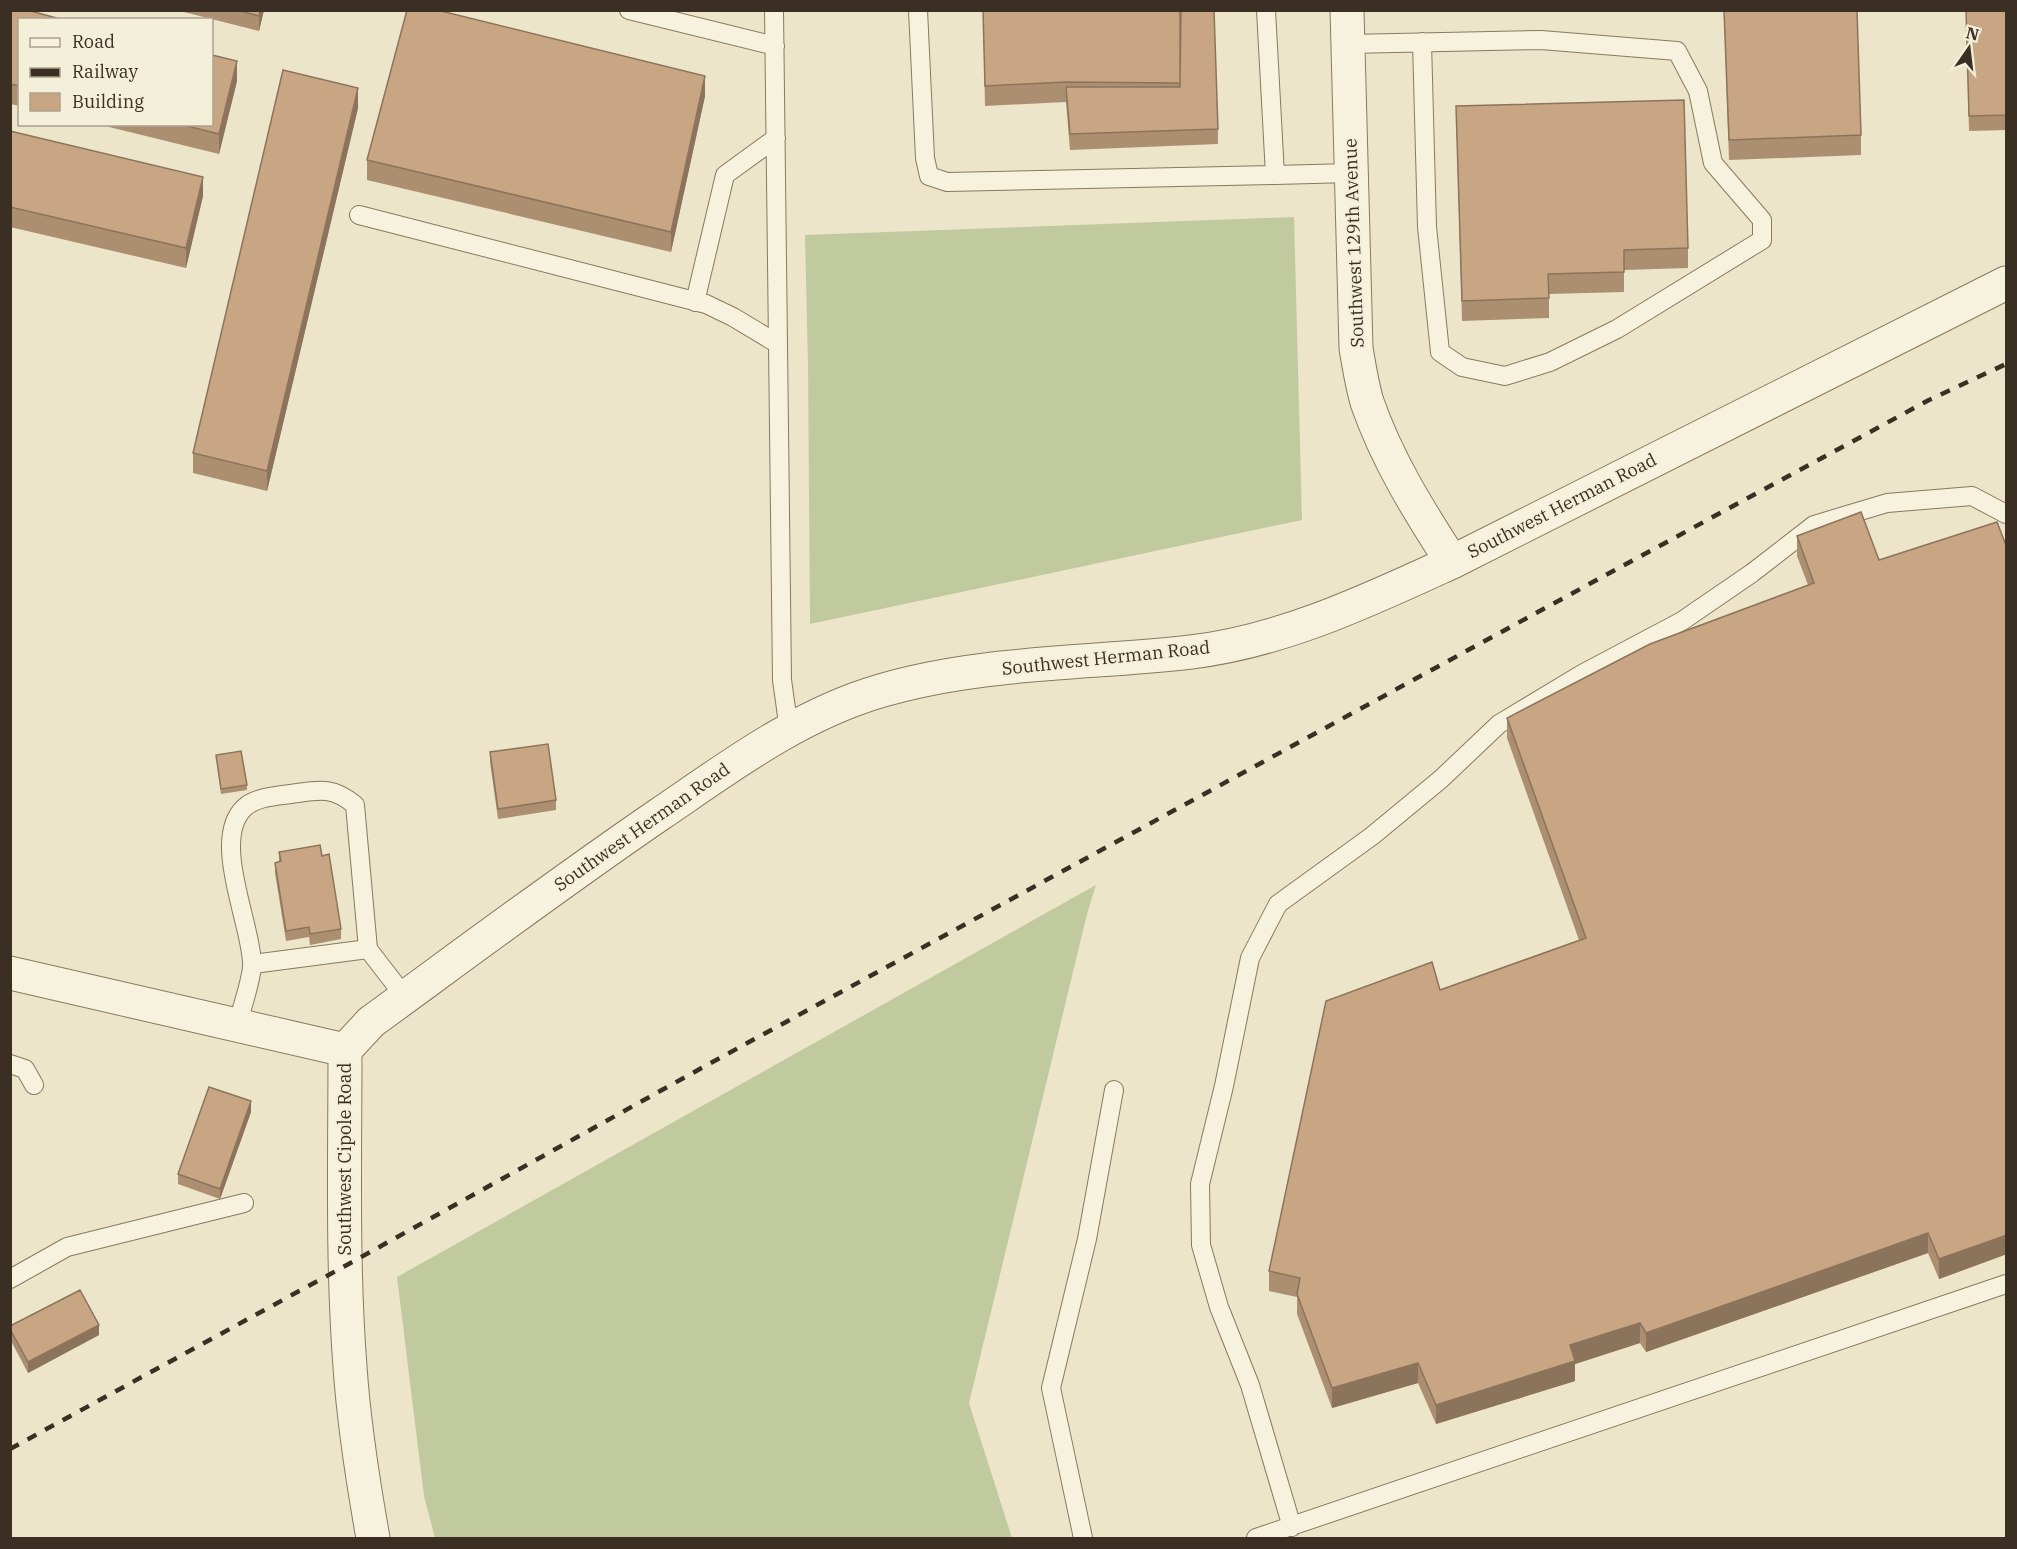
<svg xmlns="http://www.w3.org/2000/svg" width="2017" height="1549" viewBox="0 0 2017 1549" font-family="'IBM Plex Serif',serif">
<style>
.grass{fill:#c1ca9e}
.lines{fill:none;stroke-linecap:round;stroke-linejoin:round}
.service-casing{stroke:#88795f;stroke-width:20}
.minor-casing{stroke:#88795f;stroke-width:35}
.tertiary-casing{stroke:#88795f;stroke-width:35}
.service{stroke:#f7f2dd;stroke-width:18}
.minor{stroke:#f7f2dd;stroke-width:33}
.tertiary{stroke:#f7f2dd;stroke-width:33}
.rail{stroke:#3a2f22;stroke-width:4.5;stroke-dasharray:10 10;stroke-linecap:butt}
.wall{fill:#ac8e71}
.shaded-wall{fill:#8c745c}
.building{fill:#c8a583;stroke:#8c745c;stroke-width:1.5}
.labels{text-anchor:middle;stroke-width:4.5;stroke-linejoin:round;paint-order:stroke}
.street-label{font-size:18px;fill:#3a2f22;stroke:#f4efd9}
</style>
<rect width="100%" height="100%" fill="#ece5ca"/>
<path class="grass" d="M1294,217L1302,520L810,624L808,364L805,235Z
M1096,885L1087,914L969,1403L1012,1538H435L424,1496L397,1277Z"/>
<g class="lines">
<g class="service-casing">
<path id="service" d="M629,10L775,46
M774,10L782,680L789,730
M918,10L925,158L929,176L947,182L1275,175
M1266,10L1275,175L1351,173
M1348,44L1541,40L1677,51L1698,91L1713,163L1762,220V240L1617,329L1550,362L1505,376L1462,367L1440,352L1427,227L1422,42
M359,215L706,304L733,317L778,344
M695,302L725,175L776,138
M253,964L368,949
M237,1025C241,1011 253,976 252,963C251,923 211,840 244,808C255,797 276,796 291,794C319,790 332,786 355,805L368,949L405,997
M10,1064L25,1069L34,1085
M10,1279L67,1247L244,1203
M1292,1527L1250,1385L1219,1307L1201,1245L1200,1184L1224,1086L1250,958L1278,904L1372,836L1441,779L1499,724L1582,674L1682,621L1752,573L1814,525L1887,503L1972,496L2006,514
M1083,1538L1051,1388L1087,1239L1114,1090
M1256,1538L2006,1284"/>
</g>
<g class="minor-casing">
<path id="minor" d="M1347,10L1356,348C1359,366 1362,385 1367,402C1387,460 1419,511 1452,562"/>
</g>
<g class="tertiary-casing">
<path id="tertiary" d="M10,973L345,1050
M345,1050L371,1022C467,952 562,881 660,814C729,767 798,715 880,691C981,661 1087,664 1191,652C1283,641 1369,600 1452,562L2006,283
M345,1050C345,1155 342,1262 350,1367C354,1425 363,1482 373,1538"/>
</g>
<use href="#service" class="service"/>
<use href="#minor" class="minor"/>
<use href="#tertiary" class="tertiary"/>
<path class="rail" d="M10,1449L345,1266L707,1065L1615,570L1929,400L2006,364"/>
</g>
<path class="wall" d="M10,10L20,20V106L10,104Z
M176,10H264L259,31Z
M983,10H1181L1218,129V144L1070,150L1066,102L985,106Z
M1724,10L1861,135V155L1729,160Z
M1966,10H2007V130L1969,131Z
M237,81L219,154L97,124H212Z
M705,96L671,252L367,180V160Z
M1456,106L1688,248V268L1624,270V292L1549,294V318L1462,321Z
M358,108L267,491L193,473V453Z
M10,131L203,196L186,268L10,227Z
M1797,536L1879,560L2007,548V1254L1939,1279L1928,1253L1646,1352L1640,1343L1575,1364V1381L1436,1424L1418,1383L1332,1408L1297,1314V1297L1269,1291V1271L1440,990L1579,940L1507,738V718L1808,585L1797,556Z
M490,752L556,800V810L498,819L490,762Z
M216,755L247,785V790L221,794Z
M279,852L322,856L341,929V939L310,945L309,937L286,941L275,873V863L279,862Z
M251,1112L220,1199L178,1184V1174Z
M10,1326L99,1335L28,1373L10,1339Z"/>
<path class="shaded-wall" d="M260,10H264L259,31V16Z
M237,61V81L219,154V134Z
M705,76V96L671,252V232Z
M358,88V108L267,491V471Z
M203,177V196L186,268V248Z
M251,1101V1112L220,1199V1189Z
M1928,1233V1253L1646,1352V1333Z
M2007,1235V1254L1939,1279V1259Z
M1640,1323V1343L1575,1364V1381L1436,1424V1405L1570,1345Z
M99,1325V1335L28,1373V1362Z
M1418,1363V1383L1332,1408V1388Z"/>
<path class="building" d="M10,10H27L64,20H20V86L10,84Z
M237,10H260L259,16Z
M407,10H437L705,76L671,232L367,160Z
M983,10H1180V83L1066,82L985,86Z
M1181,10H1214L1218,129L1070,134L1066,87H1180Z
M1724,10H1857L1861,135L1729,140Z
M1966,10H2007V115L1969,116Z
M212,55L237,61L219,134L179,124H212Z
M283,70L358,88L267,471L193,453Z
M1684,100L1688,248L1624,250V272L1548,274L1549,298L1462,301L1456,106Z
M10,131L203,177L186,248L10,207Z
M1861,512L1879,560L1997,522L2007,548V1235L1939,1259L1928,1233L1646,1333L1640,1323L1570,1345L1575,1361L1436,1405L1418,1363L1332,1388L1297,1294L1300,1278L1269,1271L1326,1001L1432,962L1440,990L1586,938L1507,718L1650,644L1814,583L1797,536Z
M548,744L556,800L498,809L490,752Z
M241,751L247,785L221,789L216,755Z
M320,845L322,856L329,854L341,929L310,934L309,927L286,931L275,863L281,861L279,852Z
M209,1087L251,1101L220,1189L178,1174Z
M80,1290L99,1325L28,1362L10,1329V1326Z"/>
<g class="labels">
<g class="street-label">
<text transform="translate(1354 243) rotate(-92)" y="6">Southwest 129th Avenue</text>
<text transform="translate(1562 506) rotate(-27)" y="6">Southwest Herman Road</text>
<text transform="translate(1106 658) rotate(-6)" y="6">Southwest Herman Road</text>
<text transform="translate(642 827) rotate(-35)" y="6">Southwest Herman Road</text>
<text transform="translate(345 1159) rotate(-90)" y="6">Southwest Cipole Road</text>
</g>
</g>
<rect width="2017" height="1549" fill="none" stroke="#3a2f22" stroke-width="24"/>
<rect x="18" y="18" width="195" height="108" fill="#f4efd9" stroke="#aaa290" stroke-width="1.5"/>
<rect x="30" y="38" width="30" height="9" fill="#f7f2dd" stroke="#aaa290" stroke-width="1.5"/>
<text x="72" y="48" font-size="18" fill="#3a2f22">Road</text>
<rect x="30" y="68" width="30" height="9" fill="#3a2f22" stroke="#aaa290" stroke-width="1.5"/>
<text x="72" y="78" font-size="18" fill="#3a2f22">Railway</text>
<rect x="30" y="93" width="30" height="18" fill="#c8a583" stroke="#aaa290" stroke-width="1.5"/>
<text x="72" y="108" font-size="18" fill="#3a2f22">Building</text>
<g transform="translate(1969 48) rotate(14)" stroke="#f4efd9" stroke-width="4.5" paint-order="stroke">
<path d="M0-4.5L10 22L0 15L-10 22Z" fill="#3a2f22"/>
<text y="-9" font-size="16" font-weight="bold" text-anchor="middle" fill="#3a2f22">N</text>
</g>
</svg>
